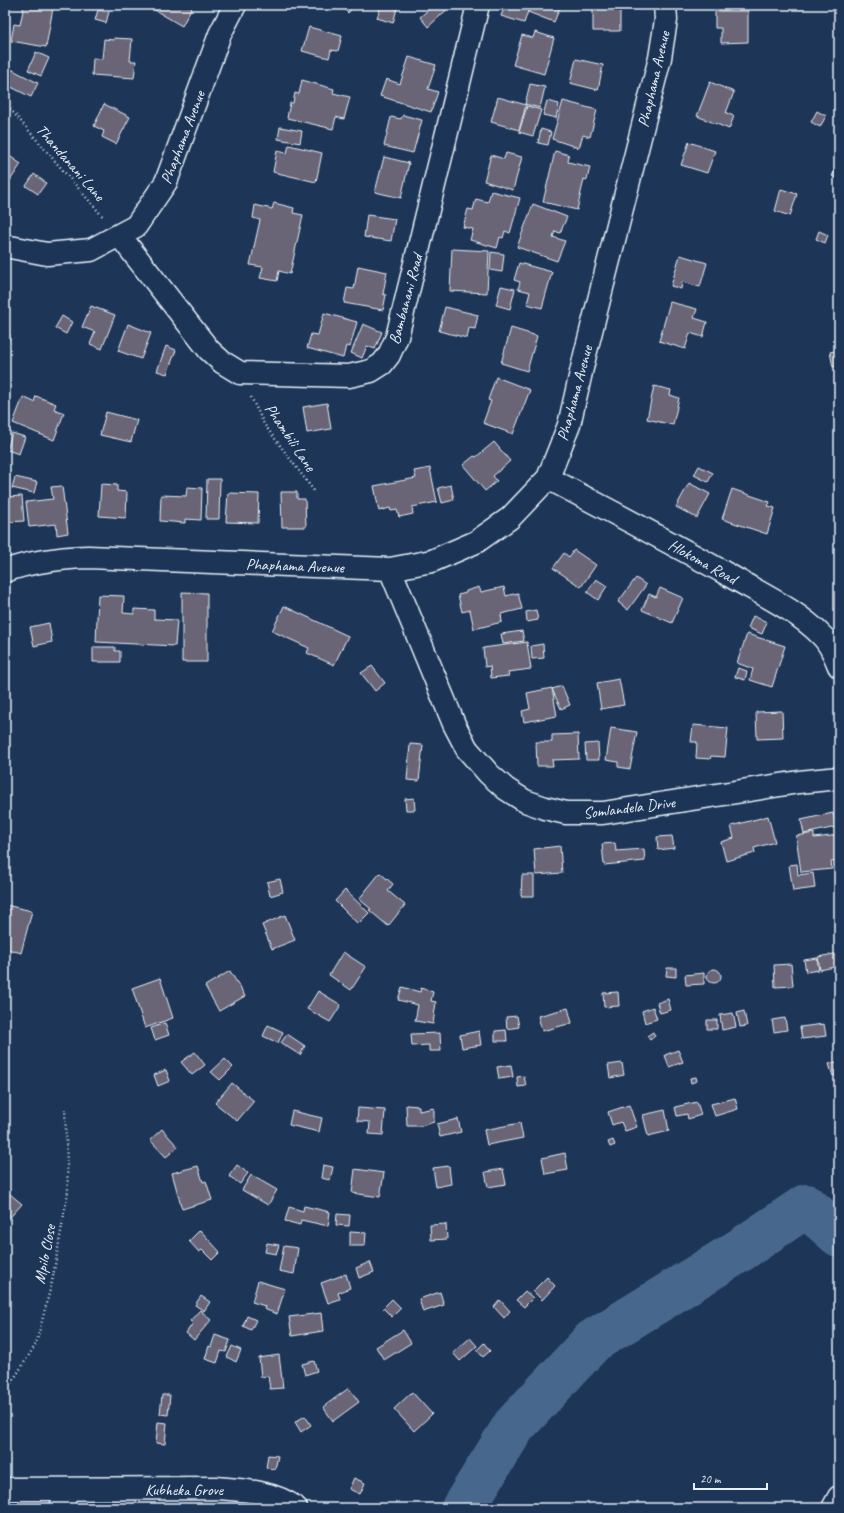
<svg xmlns="http://www.w3.org/2000/svg" width="844" height="1513" viewBox="0 0 844 1513" font-family="Caveat,sans-serif">
<style>
.lines{fill:none;stroke-linecap:round;stroke-linejoin:round}
.river{stroke:#46688c;stroke-width:44}
.building{fill:#6a6576;stroke:#e8f1f8}
.minor-casing{stroke:#e8f1f8;stroke-width:25}
.path{stroke:#e8f1f8;stroke-width:2.5;stroke-dasharray:1 3;stroke-linecap:butt}
.minor{stroke:#1d3557;stroke-width:22}
.labels{text-anchor:middle;stroke-width:3;stroke-linejoin:round;paint-order:stroke}
.street-label{font-size:16px;fill:#e8f1f8;stroke:#1d3557}
</style>
<rect width="100%" height="100%" fill="#1d3557"/>
<filter id="ink" filterUnits="userSpaceOnUse"><feTurbulence type="fractalNoise" baseFrequency=".025" numOctaves="2"/><feDisplacementMap in="SourceGraphic" scale="8" xChannelSelector="R" yChannelSelector="G"/><feConvolveMatrix kernelMatrix="1 2 1 2 8 2 1 2 1" color-interpolation-filters="sRGB"/></filter>
<g filter="url(#ink)">
<g class="lines">
<path class="river" d="M463,1508L514,1426L593,1341L739,1251L806,1206L839,1235"/>
</g>
<path class="building" d="M24,5H36L53,8L46,47L11,41L14,24L20,25Z
M146,5H193L182,26Z
M340,5H355L348,13Z
M381,5H398L393,23L377,18Z
M434,5H452L428,27L420,17Z
M505,5H530L524,23L501,16Z
M531,5H561L554,22L528,12Z
M620,5V31H593V6Z
M757,5H775V9L757,7Z
M794,5H807L805,8L800,9Z
M98,10L109,12L106,23L95,20Z
M715,11H748V42L721,43V28H715Z
M309,27L342,36L338,51L331,50L329,58L302,51Z
M535,32L554,38L544,74L513,65L522,35L533,38Z
M114,38L132,39L130,61H136L134,78L92,75L93,58L102,59L104,39L114,40Z
M36,52L49,58L41,76L28,70Z
M409,57L436,65L428,89L438,92L431,112L380,96L386,79L400,84Z
M576,59L603,65L598,90L570,83Z
M7,67L38,83L31,97L5,84V71Z
M302,80L334,89L333,93L350,97L344,119L336,117L333,129L287,118L290,103H293L295,93L299,94Z
M710,82L734,92L726,113L734,116L729,129L697,116Z
M530,84L545,87L540,108L525,104Z
M498,97L526,105L519,130L491,122Z
M547,101L559,104L556,118L543,115Z
M563,101L597,110L590,137L583,135L579,148L552,139Z
M104,104L130,117L116,144L102,137L104,131L94,126Z
M527,106L541,110L533,136L519,132Z
M817,111L826,116L820,127L811,122Z
M403,115L422,120L413,153L384,146L391,117L401,119Z
M280,127L302,131L300,143L278,139Z
M541,129L551,132L548,145L538,143Z
M689,142L715,151L707,173L681,165Z
M289,145L322,153L316,182L273,172L277,151L287,153Z
M555,151L569,155L568,162L590,167L587,180L584,179L577,210L543,202Z
M5,153L21,164L5,188Z
M506,153L522,157L513,190L484,181L491,155L504,159Z
M384,157L409,163L401,198L375,192Z
M839,164V180L832,176Z
M34,174L46,183L38,194L26,186Z
M781,189L797,194L790,216L775,211Z
M491,191L520,198L510,233L505,231L503,238L500,237L497,248L470,240L473,229L463,227L468,209L473,210L476,199L488,202Z
M274,203L294,208L293,213L303,215L290,274L279,271L277,281L260,278L263,267L250,265L260,220L253,218L255,205L272,209Z
M533,204L567,217L560,233L555,231L553,237L565,241L557,261L517,247Z
M839,207V222L835,221Z
M367,215L395,219L391,241L364,237Z
M819,231L828,235L825,243L816,239Z
M452,249L489,251L487,293L450,291Z
M491,252L504,254L502,272L490,270Z
M680,255L707,263L700,287L682,282L681,289L671,286Z
M519,263L552,272L542,308L527,304L530,292L518,289L520,282L514,280Z
M358,266L387,272L383,294L386,295L383,310L344,303L347,288L354,289Z
M501,286L515,289L510,309L496,305Z
M670,302L697,309L694,318L707,322L703,337L690,333L685,349L659,341Z
M91,306L115,315L102,349L90,344L95,332L82,327Z
M445,307L478,315L475,329L469,328L467,338L439,331Z
M324,313L357,322L350,347L346,346L343,358L307,348L311,334L318,335Z
M62,316L72,322L66,334L55,328Z
M128,324L151,333L141,359L118,351Z
M363,324L382,332L375,349L367,346L362,358L351,353Z
M511,328L537,336L527,371L501,363Z
M5,334L10,335L5,354Z
M166,346L176,350L167,374L157,371Z
M839,350V365L833,367L830,352Z
M496,377L530,390L513,434L483,423L491,401L488,400Z
M654,386L671,390L670,395L679,398L673,425L647,419Z
M36,396L56,404L54,409L64,413L54,440L13,423L23,397L34,402Z
M327,403L331,429L307,433L303,407Z
M106,412L137,420L131,442L100,435Z
M12,433L25,437L19,454L7,450Z
M494,442L510,461L493,476L497,481L485,491L463,465L474,456L476,457Z
M699,466L713,473L708,482L694,475Z
M430,468L437,502L412,507L413,514L399,517L397,510L391,511L390,508L379,511L374,486L416,478L414,471Z
M15,477L37,482L34,493L12,488Z
M207,479H220L219,519H206Z
M689,483L710,494L697,518L676,507Z
M101,484L117,485V491L127,492L126,518L99,516Z
M451,485L454,500L442,503L438,488Z
M62,486L68,533L57,535L56,524L29,527L26,502L53,499L51,487Z
M187,487L202,488L201,520L185,519V523L160,521L161,495L186,496Z
M732,489L770,502L768,506L775,508L767,534L722,519Z
M281,492H297V499H305L306,527H282Z
M228,493L259,494L258,523L226,522Z
M22,496L24,521L9,522L7,497Z
M574,550L596,565L581,587L553,568L564,553L569,557Z
M636,578L646,585L628,610L618,602Z
M596,579L607,586L598,600L587,592Z
M479,587L481,592L504,587L506,596L518,593L522,609L501,614L502,622L474,629L470,610L462,612L458,595L466,593V591Z
M660,588L683,598L672,623L642,610L649,594L656,597Z
M182,592L207,593V662H182Z
M98,595L124,596L123,613L134,614V609L154,610V619L177,620L175,646L96,642Z
M284,606L348,636L334,665L307,653L309,648L272,631Z
M536,610L538,620L527,622L526,612Z
M753,616L767,622L762,634L748,628Z
M49,623L52,642L34,646L30,627Z
M522,631L524,641L503,644L501,634Z
M747,634L785,646L772,687L750,680L753,669L737,663Z
M527,642L531,669L508,672L509,676L491,678L490,666L485,667L483,648Z
M543,644L544,658L532,659L531,646Z
M93,647H115V651H120V662H93Z
M372,666L385,683L375,691L361,673Z
M738,668L747,671L745,680L735,677Z
M619,679L624,705L601,709L597,683Z
M562,686L570,705L561,709L552,689Z
M552,688L557,716L524,722L522,711L530,709L527,693Z
M782,711L783,738L757,739L756,712Z
M693,725L728,728L725,757L711,756L710,759L696,758L697,742H691Z
M611,728L637,732L630,769L618,767V762L606,760Z
M578,734L579,759L552,760L553,766H537L536,742H552V735Z
M598,743L599,760H586L585,744Z
M410,744L423,745L419,781L407,780Z
M414,798L415,810H406L405,799Z
M833,813L836,827L804,834L801,820Z
M768,816L775,842L754,848L755,853L726,861L721,842L734,838L731,826Z
M814,833V838L839,835V861L831,862L832,869L801,872L796,836Z
M672,836L674,848L658,850L657,837Z
M615,843L616,851L644,849L645,861L604,865L602,844Z
M560,846L562,873L536,875L534,849Z
M797,864L798,875L813,873L815,888L793,891L789,865Z
M380,873L393,884L388,891L405,905L388,926L369,910L371,909L359,899Z
M522,875H534V896H521Z
M280,879L283,892L270,896L267,882Z
M345,890L369,913L358,924L335,901Z
M6,905L32,911L21,953L5,948V910Z
M285,915L295,940L272,949L262,925Z
M343,952L366,967L351,990L329,975Z
M839,953V966L820,970L818,957Z
M817,958L819,970L806,972L804,960Z
M791,964L793,986L775,987L774,965Z
M667,968H676V977L666,976Z
M707 976a7 7 0 1 1 14 0a7 7 0 1 1-14 0Z
M230,971L245,996L219,1011L205,986Z
M704,973V984L686,985L685,975Z
M160,978L173,1018L145,1028L132,988Z
M402,987L420,992L421,988L433,992L431,1001L436,1002L433,1024L415,1021L418,1005L398,1000Z
M318,991L341,1005L330,1022L307,1009Z
M618,992L619,1006L604,1007L603,993Z
M668,999L671,1010L660,1013L657,1003Z
M653,1007L657,1019L645,1023L642,1011Z
M568,1008L572,1023L542,1031L538,1016Z
M744,1011L747,1026L740,1027L737,1013Z
M733,1013L736,1027L722,1030L720,1015Z
M517,1016L519,1027L507,1029L506,1017Z
M785,1018L787,1030L774,1032L772,1020Z
M707,1020H717V1029H707Z
M165,1023L169,1035L155,1040L151,1028Z
M824,1024L826,1036L802,1039L800,1027Z
M268,1025L283,1032L278,1043L263,1036Z
M506,1030L507,1041H495V1031Z
M479,1031L481,1045L462,1048L460,1035Z
M653,1032L655,1036L650,1040L647,1036Z
M440,1033L441,1051H429V1045L412,1046L411,1034Z
M287,1034L305,1046L300,1055L281,1043Z
M678,1050L683,1062L669,1067L665,1055Z
M195,1052L205,1065L192,1075L181,1062Z
M225,1059L233,1067L220,1080L211,1072Z
M839,1061V1074L833,1076L829,1064Z
M622,1063L624,1075L610,1078L608,1065Z
M511,1065L513,1077L499,1079L497,1067Z
M166,1070L170,1081L158,1086L154,1075Z
M524,1076L526,1086L518,1087L517,1077Z
M696,1077L697,1081L691,1083L690,1078Z
M232,1083L254,1101L237,1121L215,1103Z
M735,1098L738,1109L715,1116L711,1104Z
M697,1102L701,1115L688,1119L687,1114L677,1116L675,1107Z
M406,1105L419,1106V1111L434,1108V1122L421,1126H407Z
M629,1105L637,1127L625,1131L621,1122L612,1125L608,1112Z
M358,1108L385,1110L383,1135L369,1134L370,1122L357,1121Z
M665,1110L669,1131L648,1136L643,1115Z
M292,1111L322,1118L319,1132L289,1125Z
M458,1119L461,1132L440,1137L437,1124Z
M520,1123L523,1138L487,1145L484,1130Z
M162,1129L178,1147L166,1157L150,1140Z
M613,1140L615,1145L610,1147L608,1142Z
M565,1153L568,1170L545,1174L542,1158Z
M237,1165L248,1173L240,1184L229,1176Z
M323,1165L333,1167L330,1180L321,1178Z
M198,1166L203,1182L206,1181L212,1200L182,1209L172,1173Z
M449,1166L451,1184L436,1187L433,1168Z
M355,1169L384,1173L380,1197L352,1193Z
M503,1169L506,1184L488,1187L485,1172Z
M251,1175L277,1190L268,1205L242,1190Z
M5,1190L22,1204L5,1223Z
M304,1206L330,1212L328,1226L301,1220L300,1225L285,1221L289,1207L303,1211Z
M337,1214L350,1215L349,1226L336,1225Z
M446,1224L447,1239L431,1240L430,1225Z
M200,1230L220,1252L212,1260L202,1250L199,1252L189,1241Z
M350,1232L366,1233L365,1246H350Z
M267,1243L279,1245L276,1254L265,1252Z
M284,1246L298,1248L294,1274L279,1271Z
M370,1262L374,1272L359,1278L356,1268Z
M346,1274L350,1288L338,1293L340,1299L328,1303L321,1283Z
M547,1277L555,1286L542,1300L533,1291Z
M258,1281L285,1289L277,1314L264,1309L265,1306L252,1302Z
M525,1291L533,1298L524,1307L516,1300Z
M440,1292L444,1305L423,1312L419,1299Z
M201,1296L210,1302L204,1311L195,1305Z
M392,1299L401,1308L392,1317L383,1308Z
M500,1300L510,1311L504,1318L494,1307Z
M200,1310L211,1320L194,1340L186,1333L193,1323L190,1321Z
M321,1313L323,1331L292,1336L289,1317Z
M247,1316L256,1320L251,1330L243,1326Z
M403,1330L411,1343L384,1360L376,1347Z
M215,1335L230,1340L226,1352L221,1351L217,1363L205,1359L209,1346L211,1347Z
M470,1338L477,1346L460,1361L453,1353Z
M484,1343L490,1351L483,1357L477,1350Z
M232,1346L241,1350L236,1362L227,1357Z
M279,1355L283,1388L270,1389L268,1376L261,1377L259,1358Z
M314,1361L317,1371L305,1375L302,1364Z
M349,1388L359,1402L333,1421L323,1407Z
M412,1392L432,1414L414,1431L394,1409Z
M162,1395H170L168,1415L160,1414Z
M305,1416L311,1425L301,1432L295,1422Z
M158,1422L167,1423L165,1444L156,1443Z
M268,1455L278,1456L275,1469L266,1468Z
M354,1478L365,1483L360,1494L349,1489Z"/>
<g class="lines">
<g class="minor-casing">
<path id="minor" d="M120,236L209,350L222,362L240,373L349,376L371,371L382,364L389,355L397,337L478,5
M5,246L47,254L91,250L136,226L166,182L220,34L235,5
M548,478C610,511 672,543 732,577C763,595 796,610 821,635C830,643 835,656 839,666
M390,569L454,724L467,749L489,774L506,789L525,801L545,808L566,813H603L799,782L839,778
M5,571C32,561 59,558 88,557L390,569L432,561L476,542L510,518L548,478L569,425L585,355L660,58L666,20L665,5
M5,1489L216,1488C243,1490 273,1491 296,1508
M61,1508L68,1489
M833,1508L839,1497"/>
</g>
<path class="path" d="M5,103L104,218
M251,397L264,424L314,491
M5,1393L36,1344L52,1282L68,1192L65,1109"/>
<use href="#minor" class="minor"/>
</g>
</g>
<g class="labels">
<g class="street-label">
<text transform="translate(653 79) rotate(-77)" y="6">Phaphama Avenue</text>
<text transform="translate(182 137) rotate(-69)" y="6">Phaphama Avenue</text>
<text transform="translate(71 162) rotate(49)" y="6">Thandanani Lane</text>
<text transform="translate(405 299) rotate(-75)" y="6">Bambanani Road</text>
<text transform="translate(574 393) rotate(-75)" y="6">Phaphama Avenue</text>
<text transform="translate(291 437) rotate(56)" y="6">Phambili Lane</text>
<text transform="translate(703 561) rotate(29)" y="6">Hlokoma Road</text>
<text transform="translate(295 565) rotate(2)" y="6">Phaphama Avenue</text>
<text transform="translate(629 807) rotate(-7)" y="6">Somlandela Drive</text>
<text transform="translate(44 1254) rotate(-79)" y="6">Mpilo Close</text>
<text x="184" y="1495">Kubheka Grove</text>
</g>
</g>
<rect width="844" height="1513" fill="none" stroke="#1d3557" stroke-width="20"/>
<rect x="10" y="10" width="824" height="1493" fill="none" stroke="#e8f1f8" stroke-width="1.5" filter="url(#ink)"/>
<path d="M694 1483v6h73v-6" fill="none" stroke="#e8f1f8" stroke-width="2"/>
<text x="700" y="1483" font-size="12" fill="#e8f1f8" stroke="#1d3557" stroke-width="3" paint-order="stroke">20 m</text>
</svg>
